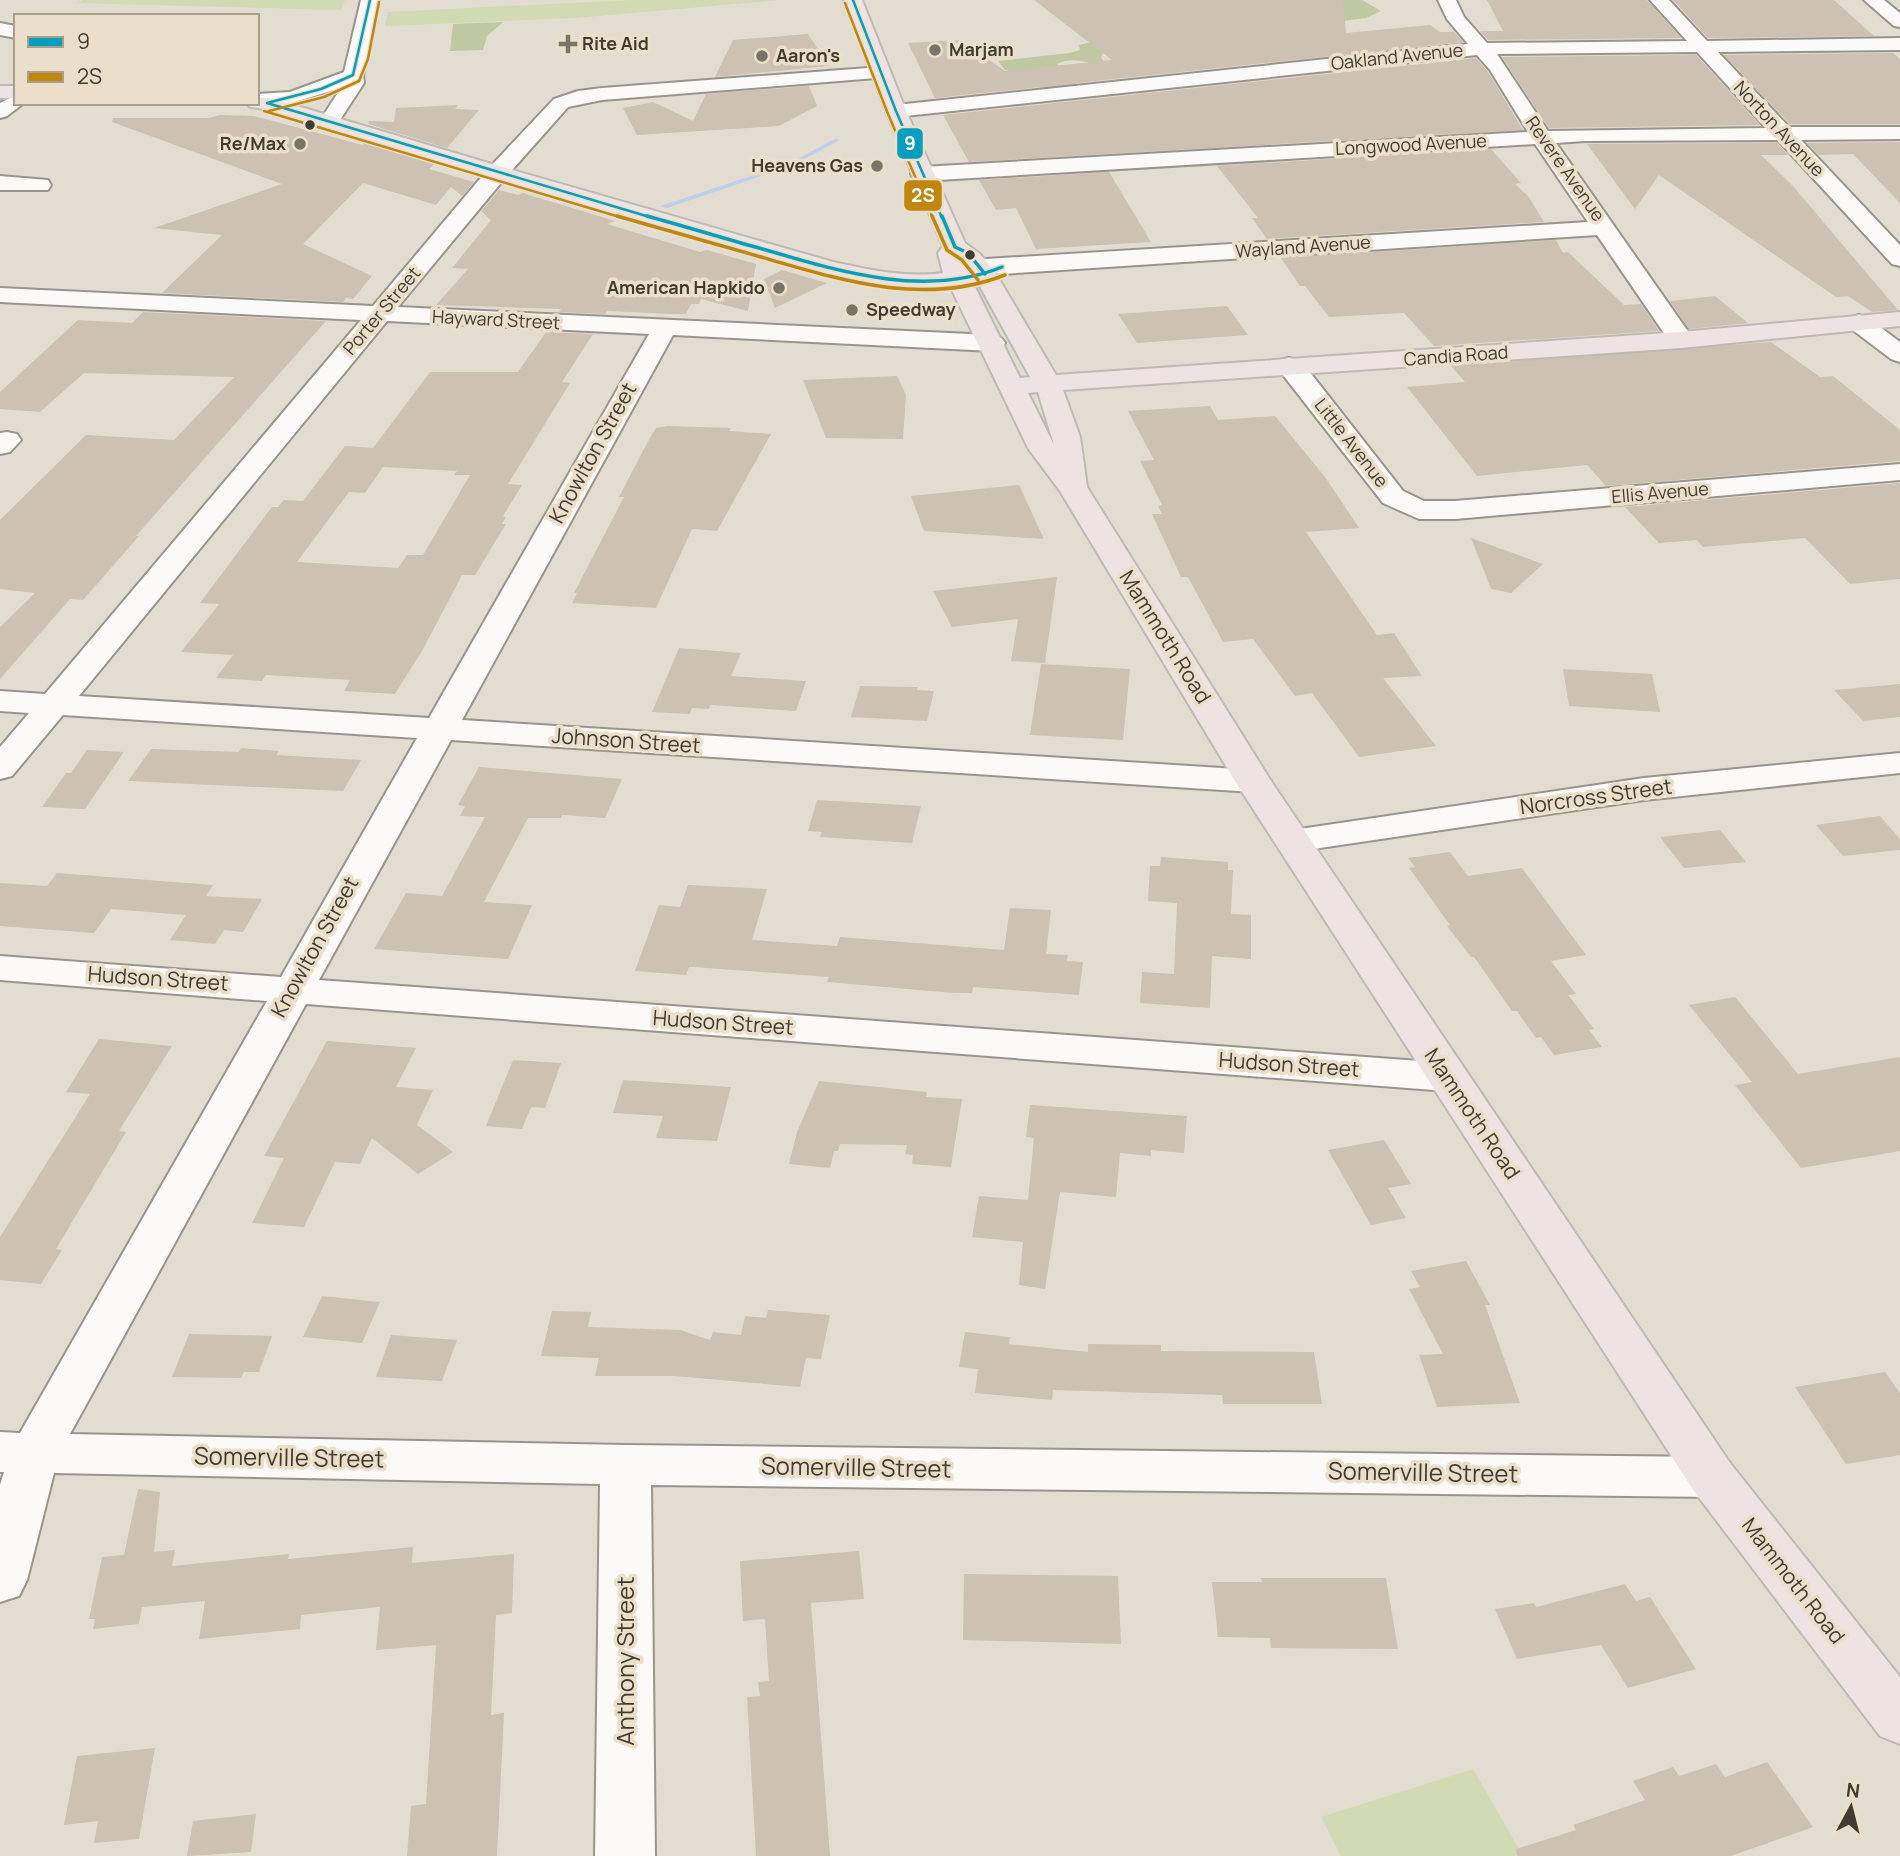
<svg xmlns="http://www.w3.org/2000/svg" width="1900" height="1856" viewBox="0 0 1900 1856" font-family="Manrope,sans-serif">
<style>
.green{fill:#d2dab3}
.forest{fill:#c0c8a1}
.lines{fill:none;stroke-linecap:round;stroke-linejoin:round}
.stream{fill:#bfcfeb;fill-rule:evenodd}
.building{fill:#ccc1b2;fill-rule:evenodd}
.minor-casing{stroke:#99958c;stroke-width:4}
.major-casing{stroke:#bdbab3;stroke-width:4}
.minor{fill:#fbfaf8;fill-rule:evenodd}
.major{fill:#eee3e2;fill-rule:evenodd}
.bus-1-far1-casing{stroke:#ebdfc9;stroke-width:5}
.bus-1-casing{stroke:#ebdfc9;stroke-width:7}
.bus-2-far1-casing{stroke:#ebdfc9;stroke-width:5}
.bus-2-casing{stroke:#ebdfc9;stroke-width:7}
.bus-1-far1{stroke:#069ebe;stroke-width:2.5}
.bus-1{stroke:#069ebe;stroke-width:3.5}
.bus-2-far1{stroke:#c0860f;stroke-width:2.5}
.bus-2{stroke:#c0860f;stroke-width:3.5}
.poi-dot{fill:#79746a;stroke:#ebdfc9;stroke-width:2.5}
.bus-dot{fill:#403c33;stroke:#ebdfc9;stroke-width:2.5}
.labels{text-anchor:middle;stroke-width:7;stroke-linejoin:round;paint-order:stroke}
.far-poi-label{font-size:18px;font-weight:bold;fill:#403c33;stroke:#ebdfc9;text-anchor:start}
.far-street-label{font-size:18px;fill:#403c33;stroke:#ebdfc9}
.street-label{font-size:21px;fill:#403c33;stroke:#ebdfc9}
.near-street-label{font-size:24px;fill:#403c33;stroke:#ebdfc9}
.line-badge{stroke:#ebdfc9;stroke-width:2.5}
.badge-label{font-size:19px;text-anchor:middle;font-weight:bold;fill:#fff}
</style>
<rect width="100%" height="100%" fill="#e3ddd1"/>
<path class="green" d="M83,0H345L341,10L77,3Z
M631,0H780L576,18L385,26L388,12Z
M1473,1769L1523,1856H1341L1321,1817Z"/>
<path class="forest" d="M1313,0H1362L1381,11L1366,18L1293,27Z
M503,22L487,36L483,50L450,51L453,24Z
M1097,41L1105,47L1101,58L1107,65C1088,65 1075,55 1057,64L1078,85L1053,88L1030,87L1019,73L1005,70L998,61L1069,53L1080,50L1079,45Z"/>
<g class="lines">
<path class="stream" d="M836,138L839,140L838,141L794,165L667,208L660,206L790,163Z"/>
</g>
<path class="building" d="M1034,0H1343L1346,33L1430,25L1440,32H1454L1463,42L935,98L908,43L961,40L1005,71L1112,60Z
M1487,0H1647L1681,38L1488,40L1480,31H1503Z
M1673,0H1834L1874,36L1708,38Z
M808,34L829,66L715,77L733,40Z
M1893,53L1900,59V124H1790L1724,55Z
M1696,55L1760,125L1549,128L1502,57Z
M1476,58L1488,72L1523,130L969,162L943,115Z
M809,86L817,106L779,126L637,135L623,108L653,102L693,121L706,94Z
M458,105L455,109L479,110L447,148L368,124L369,121L394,122L396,108Z
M220,115L254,116L363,145V142L434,164L429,169L474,182L462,196L451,187L436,205L363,183L303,244L372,276L353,299L346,298L343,302L162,293L222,235L154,228L282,184L112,122L113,118H209Z
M1900,142V203L1853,154L1819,155L1807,143Z
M1777,143L1788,155H1761L1792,185L1898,310L1872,312L1848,296L1836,297L1659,175L1635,209L1587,144Z
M1491,149L1521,183L1515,184L1528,196L1544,222L1267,239L1252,218H1258L1217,166Z
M1109,172L1151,242L1036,249L1016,208L996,210L979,180Z
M499,190L518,195L523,193L615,221L607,224L700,252L707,250L756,264L748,311L701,299L699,304H691L686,314H674L607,311L605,314L559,312L561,309L436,305L468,269L452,268L491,220L481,211Z
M1556,240L1563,253L1568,252L1624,305L1641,304L1659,331L1434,346L1404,313L1329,317L1305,286H1300L1281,258Z
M782,270L827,283L775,308L764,279Z
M1715,296L1748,323L1689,329L1670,301Z
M1227,306L1248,335L1137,343L1118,314Z
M143,312L326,321L136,536H139L83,600L70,599L0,679V627L35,593L0,589V520L86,435L174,440L234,377L84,373L40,412L0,409V392L78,320L132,323Z
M546,332L593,334L562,382L570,383L508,484L522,485L503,516L506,517L502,524H506L475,575H462L422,651L395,694L344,691L350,680L266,675L262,681L216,678L233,655L181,652L219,604L200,603L272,507H278L284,500L303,501L345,446L373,448L430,372H518ZM383,467L457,471L454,475H470L423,555H407L398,568L297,562L349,492L365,493Z
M1771,342L1820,377L1833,376L1900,430V461L1606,486L1587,465L1477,476L1407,387L1465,382L1451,366Z
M897,376L906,395L903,439L826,438L803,380Z
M1210,406L1218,420L1275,416L1325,477L1359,528L1306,532L1377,635L1394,633L1422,676L1383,678L1436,746L1359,757L1312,693L1295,696L1253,639L1223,642L1188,577H1181L1152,514H1162L1158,506L1162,505L1140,461L1154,460L1128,411Z
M668,426L731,428L729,431L771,434L717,531L692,529L656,608L572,603L577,593H574L624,497H619L646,445L656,428Z
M1900,483V579L1850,584L1805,538L1703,547L1697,540L1659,543L1625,507Z
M1019,485L1044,539L924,531L911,496Z
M1471,538L1543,564L1511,593L1491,589Z
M1057,577L1045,663L1011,661L1018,619L952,627L933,591Z
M679,648L741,653L731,676L806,681L796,711L710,705L709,709L692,708L690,714L652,712Z
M1041,664L1130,669L1123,740L1030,735Z
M1563,669L1652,674L1660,712L1569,706Z
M1900,684V717L1863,721L1834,690Z
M860,686L918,687L917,690L934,691L927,721L851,717Z
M241,748L279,751L276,755L361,760L343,791L128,781L151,749L239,752Z
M87,750L124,752L85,809L42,807L66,773H71Z
M479,767L622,779L605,818L562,815L561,818H528L484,902L532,905L508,959L374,949L406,893L442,896L485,817L460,816L465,806L458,805Z
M817,800L921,806L912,843L820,837L822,832L808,831Z
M1880,816L1900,839V850L1843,856L1816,825Z
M1720,830L1746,862L1684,868L1660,837Z
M1450,852L1468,876L1522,868L1586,955L1551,961L1576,994L1568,995L1594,1029L1589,1030L1602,1047L1554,1055L1541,1037L1536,1038L1517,1011H1512L1474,957H1471L1447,926L1450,925L1409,868L1415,867L1408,858Z
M1161,857L1228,862V870H1233L1231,914L1251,915V959L1212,956L1210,1008L1140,1003L1142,972L1174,974L1177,903L1148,901L1150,866H1160Z
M57,873L213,885L206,896L262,899L243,932L224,930L215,944L170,940L186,915L111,909L94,933L0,926V883L47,886Z
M688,885L767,889L752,940L837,946L840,937L1004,950L1010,908L1051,910L1046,954L1068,955L1067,961L1083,962L1079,995L973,987L972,993H954L827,982L829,977L694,967H689L686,975L635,971L659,905L680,907Z
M1735,997L1798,1074L1900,1057V1151L1801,1168L1735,1085L1752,1082L1689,1005Z
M99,1039L172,1046L119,1131L126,1132L56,1249L62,1250L41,1284L0,1280V1237L90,1094L66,1092Z
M327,1041L416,1048L396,1087L433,1090L417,1125L453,1152L418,1174L372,1138L360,1164L335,1162L304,1227L252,1223L284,1158L264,1156Z
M513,1060L561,1063L545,1108L531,1107L522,1129L486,1126Z
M623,1080L731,1087L717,1141L656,1138L663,1116L613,1113Z
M819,1081L927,1092L926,1097L962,1099L951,1167L912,1164L913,1155L905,1154L907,1145L840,1144L838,1151H834L830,1168L789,1164L797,1132Z
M1030,1105L1187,1116L1184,1153L1151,1150V1156L1120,1153L1116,1197L1060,1192L1045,1289L1019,1285L1023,1242L972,1237L979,1196L1028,1200L1034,1138L1026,1137Z
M1384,1140L1411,1184L1388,1188L1406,1218L1371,1225L1328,1150Z
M1466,1261L1490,1305H1485L1520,1403L1437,1407L1419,1355L1443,1354L1409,1289L1420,1287L1411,1271Z
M322,1296L380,1302L362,1343L303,1337Z
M768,1310L830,1315L821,1359L806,1358L800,1387L675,1376H595L599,1358L541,1356L552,1311L591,1312L588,1327L680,1330L710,1340L713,1332L741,1335L745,1316L766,1318Z
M965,1332L1010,1337L1009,1344L1088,1352V1344L1161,1345V1351L1314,1352L1322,1404H1223L1222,1395L1053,1390L1052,1400L975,1393L978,1369L959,1367Z
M189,1334L272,1336L259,1372H244L241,1378L172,1377Z
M391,1335L457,1340L442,1381L376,1377Z
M1885,1372L1900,1393V1455L1846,1464L1795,1387Z
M138,1489L160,1492L154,1552L175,1550L172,1566L289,1554L288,1559L413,1547L412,1563L514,1554L512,1613L496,1615L491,1715L504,1713L497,1856H407L411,1806L426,1804L436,1645L376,1650L380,1607L301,1615L300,1629L199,1639L205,1601L142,1607L139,1624L93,1629L95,1619H89L102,1557L124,1555Z
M859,1551L864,1599L811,1603L830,1856H756L747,1697L760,1696L758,1682L769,1681L765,1619L743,1621L740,1561Z
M964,1574L1118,1576L1121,1644L963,1640Z
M1261,1578H1386L1398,1649L1271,1648L1270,1638L1218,1637L1212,1582H1262Z
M1625,1584L1636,1601L1650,1597L1696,1669L1628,1688L1601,1645L1517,1659L1495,1609L1534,1603L1536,1607Z
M155,1748L139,1839L94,1843L98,1821L64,1825L77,1756Z
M1767,1762L1813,1827L1731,1856H1517L1516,1849L1576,1830L1573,1825L1645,1800L1633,1781L1673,1767L1679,1776L1716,1764L1725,1777Z
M256,1814L251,1852L187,1856L193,1821Z"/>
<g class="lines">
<g class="minor-casing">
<path id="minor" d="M361,0H379L363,75L364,83L336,126H322L319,122L341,88L278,107L250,104L257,103V94L290,92L344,72Z
M1438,0H1456L1464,17L1487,43L1687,41L1650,0H1669L1707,41L1900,38V50L1718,52L1789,127H1900V139L1801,140L1900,245V266L1892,264L1778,140L1585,141L1556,143L1694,340L1690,345L1681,348L1672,345L1597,235L1002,274L970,270L966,265L970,260L1588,222L1535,144L922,181L914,179L911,174L914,169L922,167L1528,132L1490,70L1477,55L896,117L889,115L886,111L889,107L896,105L1468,44L1447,19ZM1697,52L1766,128L1548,131L1497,54Z
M1864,0H1884L1900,13V27L1894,26Z
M0,23L16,26V38L0,35Z
M881,67L891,73L888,77L602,100L568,107L505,178L398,307L992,335L1001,338L1005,343L1001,348L992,351L673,335L462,720L1253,770L1265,774L1271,781L1265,788L1253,792L451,740L319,980L1447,1063L1462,1067L1468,1077L1462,1087L1447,1091L306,1004L70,1434L626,1445L1712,1457L1730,1463L1737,1477L1730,1491L1712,1497L651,1485L655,1856H595L600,1484L54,1473L27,1580L19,1596L0,1602V1485L4,1472H0V1432L20,1433L267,1001L0,980V956L281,977L417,738L63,715L12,776L0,779V747L29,713L0,711V691L45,694L361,320L0,302V288L373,306L489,168L554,99L578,91L602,88ZM387,321L649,334L429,718L79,696Z
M16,95V103H24L7,116L0,118V103Z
M0,176L48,180L51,185L48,190H0Z
M1859,315L1868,318L1900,342V362L1891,359L1850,328L1846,323L1850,318Z
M1289,358L1298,360L1312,375L1403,491L1424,501H1455L1900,464V480L1455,519H1419L1383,503L1276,366L1280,360Z
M7,432L17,434L21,440L10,452L0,454V433Z
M1900,753V773L1644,800L1293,852L1280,849L1275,841L1280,833L1293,830L1644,778Z"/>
</g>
<g class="major-casing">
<path id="major" d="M844,0H862L906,111L965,243L980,254L996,274L1056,375L1681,332L1900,312V326L1681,348L1063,390L1080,437L1087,487L1271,781L1730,1463L1900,1677V1744L1880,1736L1694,1491L1235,781L1060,491L1028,448L950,286C906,292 864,284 821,273L489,178L266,109L250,107L247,103H257V97L274,99L505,168L833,262C870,270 906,278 943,273L938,253L943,246L886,111ZM973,283H978L1030,377L1020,378ZM1038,392L1054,445L1028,393Z
M0,86H16V98H0Z"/>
</g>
<use href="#minor" class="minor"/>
<use href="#major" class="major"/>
<g class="bus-1-far1-casing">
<path id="bus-1-far1" d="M853,0L896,111L942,218
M267,103L653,218
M267,103L321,89L353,75L370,0"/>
</g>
<g class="bus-1-casing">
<path id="bus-1" d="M647,216C687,227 726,239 766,250C841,272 926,298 1002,267
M942,216L955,247L968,253L985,274"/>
</g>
<g class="bus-2-far1-casing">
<path id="bus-2-far1" d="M845,3L888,114L933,218
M264,111L623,218
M269,111L324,97L359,81L368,59L379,2"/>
</g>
<g class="bus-2-casing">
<path id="bus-2" d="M617,216C665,230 713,243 761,257C841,280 923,307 1005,275
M932,216L947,250L962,260L978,280"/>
</g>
<use href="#bus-1-far1" class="bus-1-far1"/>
<use href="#bus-1" class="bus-1"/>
<use href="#bus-2-far1" class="bus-2-far1"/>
<use href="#bus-2" class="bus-2"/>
</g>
<g class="poi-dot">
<path d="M564.5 33.5h7v7h7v7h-7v7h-7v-7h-7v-7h7z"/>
<circle cx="935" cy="50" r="7"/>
<circle cx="762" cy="56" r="7"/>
<circle cx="300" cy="144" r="7"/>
<circle cx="877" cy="166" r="7"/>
<circle cx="779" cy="288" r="7"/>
<circle cx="852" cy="310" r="7"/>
</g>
<g class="bus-dot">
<circle cx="310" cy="125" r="6"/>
<circle cx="970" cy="255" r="6"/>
</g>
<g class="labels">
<g class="far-poi-label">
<text x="582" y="50">Rite Aid</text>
<text x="949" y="56">Marjam</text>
<text x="776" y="62">Aaron's</text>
<text x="286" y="150" text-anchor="end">Re/Max</text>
<text x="863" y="172" text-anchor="end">Heavens Gas</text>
<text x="765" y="294" text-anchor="end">American Hapkido</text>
<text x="866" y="316">Speedway</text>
</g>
<g class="far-street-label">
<text transform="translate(1397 57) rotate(-6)" y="6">Oakland Avenue</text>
<text transform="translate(1779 129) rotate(47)" y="6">Norton Avenue</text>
<text transform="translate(1411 145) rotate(-3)" y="6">Longwood Avenue</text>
<text transform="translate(1565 169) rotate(55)" y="6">Revere Avenue</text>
<text transform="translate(1303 247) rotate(-4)" y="6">Wayland Avenue</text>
<text transform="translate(382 311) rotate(-50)" y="6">Porter Street</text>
<text transform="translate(496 320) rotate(3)" y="6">Hayward Street</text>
<text transform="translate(1456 356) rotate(-4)" y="6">Candia Road</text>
<text transform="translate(1351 443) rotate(52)" y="6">Little Avenue</text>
<text transform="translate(1660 493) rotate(-5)" y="6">Ellis Avenue</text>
</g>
<g class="street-label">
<text transform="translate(593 453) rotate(-61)" y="7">Knowlton Street</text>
<text transform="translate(1165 637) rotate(58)" y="7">Mammoth Road</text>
<text transform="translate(626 741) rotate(4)" y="7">Johnson Street</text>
<text transform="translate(1596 797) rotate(-8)" y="7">Norcross Street</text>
<text transform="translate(315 947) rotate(-61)" y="7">Knowlton Street</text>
<text transform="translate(158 979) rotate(4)" y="7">Hudson Street</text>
<text transform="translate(723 1023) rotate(4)" y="7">Hudson Street</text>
<text transform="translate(1289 1065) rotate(4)" y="7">Hudson Street</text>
<text transform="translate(1472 1114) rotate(56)" y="7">Mammoth Road</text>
<text transform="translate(1793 1581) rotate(52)" y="7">Mammoth Road</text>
</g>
<g class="near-street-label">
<text transform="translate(289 1458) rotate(1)" y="8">Somerville Street</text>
<text transform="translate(856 1468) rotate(1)" y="8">Somerville Street</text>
<text transform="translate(1423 1473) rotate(1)" y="8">Somerville Street</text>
<text transform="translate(626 1661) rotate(-90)" y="8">Anthony Street</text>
</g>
</g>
<g class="line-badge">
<rect x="896" y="127" width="28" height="33" rx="7" fill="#069ebe"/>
<rect x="903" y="179" width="40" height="33" rx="7" fill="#c0860f"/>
</g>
<g class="badge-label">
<text x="910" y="150">9</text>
<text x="923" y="202">2S</text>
</g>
<rect x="14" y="14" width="245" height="91" fill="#ebdfc9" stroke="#a79e8d" stroke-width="2"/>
<rect x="28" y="37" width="35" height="10" fill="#069ebe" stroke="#a79e8d" stroke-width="2"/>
<text x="77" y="49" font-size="21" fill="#403c33">9</text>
<rect x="28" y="72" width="35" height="10" fill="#c0860f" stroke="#a79e8d" stroke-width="2"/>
<text x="77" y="84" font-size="21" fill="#403c33">2S</text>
<g transform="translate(1851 1807) rotate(7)" stroke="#ebdfc9" stroke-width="5" paint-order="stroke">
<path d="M0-5L12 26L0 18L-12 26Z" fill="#403c33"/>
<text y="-10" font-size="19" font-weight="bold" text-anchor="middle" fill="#403c33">N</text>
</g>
</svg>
